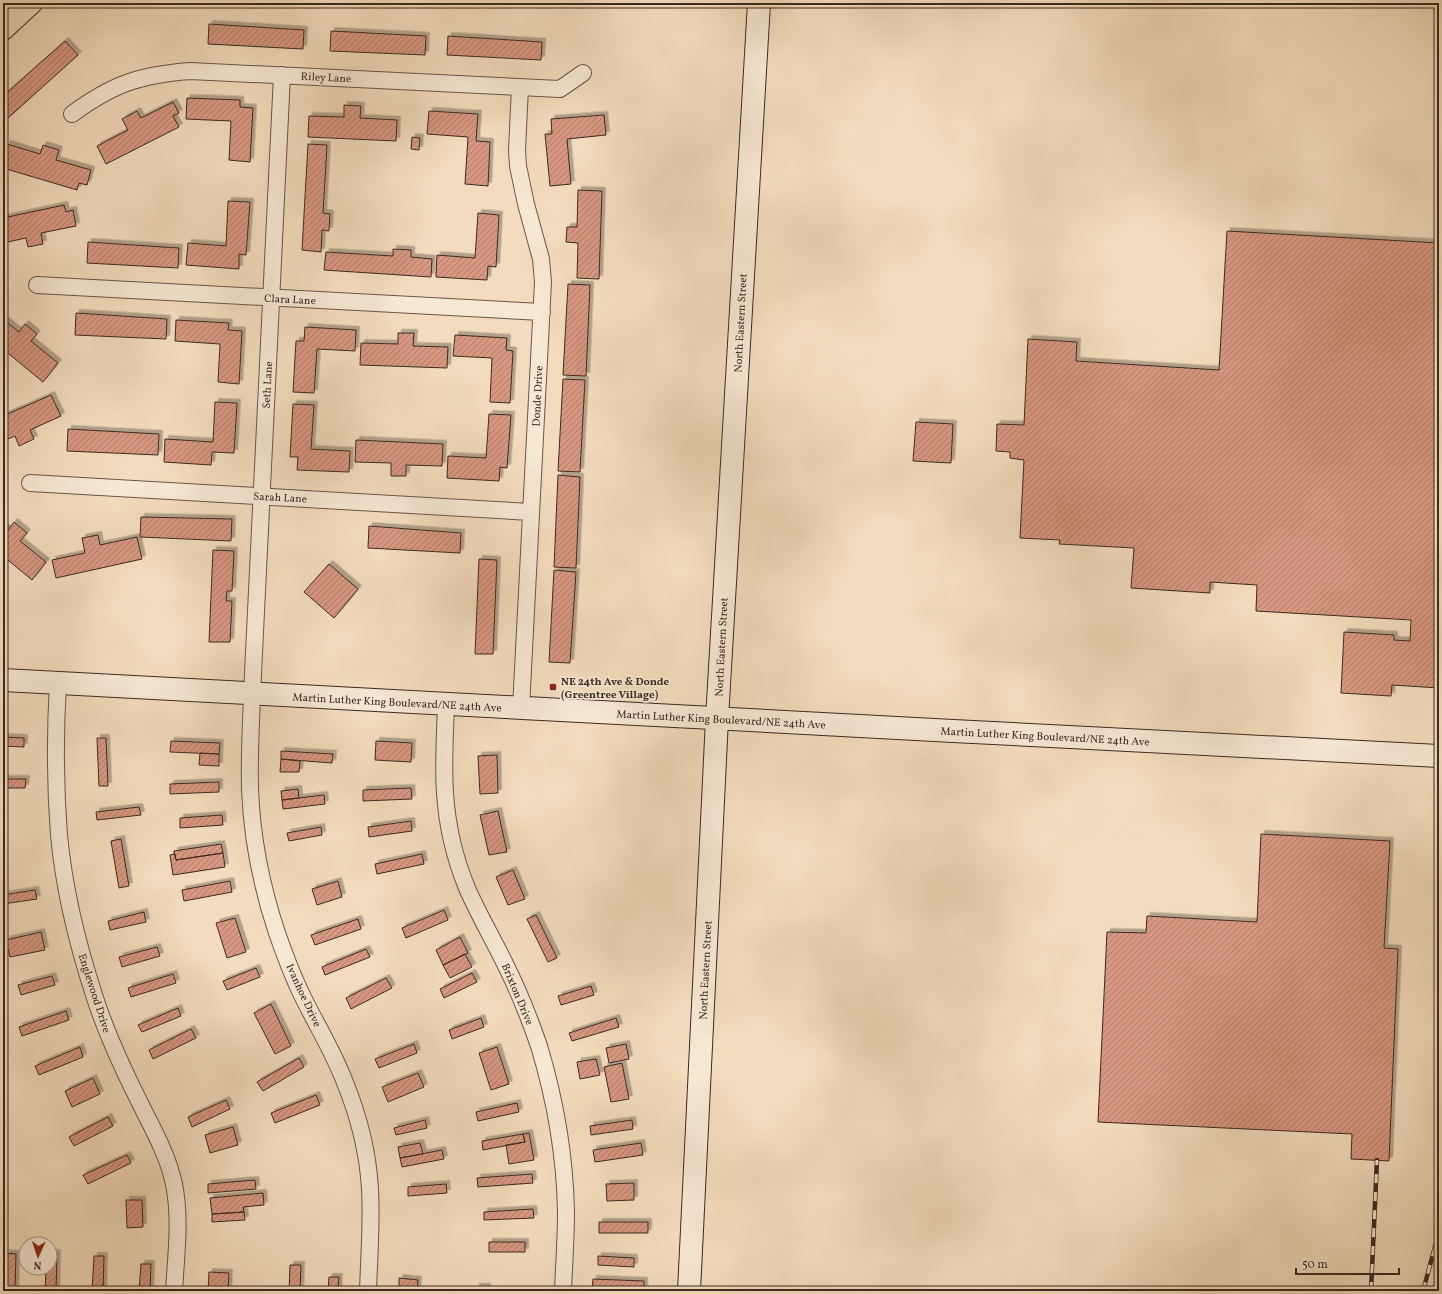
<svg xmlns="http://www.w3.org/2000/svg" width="1442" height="1294" viewBox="0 0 1442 1294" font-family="Vollkorn,serif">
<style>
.building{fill:url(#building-hatch);stroke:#3c2921;filter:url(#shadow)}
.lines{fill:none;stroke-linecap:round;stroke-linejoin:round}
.minor-casing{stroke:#6a5648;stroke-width:18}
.secondary-casing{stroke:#3c2921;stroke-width:24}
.primary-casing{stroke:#3c2921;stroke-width:24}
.minor{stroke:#f7e8d4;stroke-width:16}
.secondary{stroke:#f7e8d4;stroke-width:22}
.primary{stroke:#f3dcbd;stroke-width:22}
.rail-casing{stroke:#3c2921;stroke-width:4.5}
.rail{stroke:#f7e8d4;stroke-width:3;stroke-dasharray:9;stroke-linecap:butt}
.poi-dot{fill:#8f2418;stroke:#f7e8d4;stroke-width:1.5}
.labels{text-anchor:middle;stroke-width:3.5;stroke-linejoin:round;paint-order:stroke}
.street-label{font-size:11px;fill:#3c2921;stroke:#f7e8d4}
.poi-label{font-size:11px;font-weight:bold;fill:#3c2921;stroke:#f7e8d4;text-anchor:start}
</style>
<defs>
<pattern id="building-hatch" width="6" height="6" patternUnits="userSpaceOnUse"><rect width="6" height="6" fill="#d79781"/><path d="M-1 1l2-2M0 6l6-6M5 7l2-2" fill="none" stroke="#b07b69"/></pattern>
<filter id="shadow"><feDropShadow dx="3.5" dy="-3.5" stdDeviation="0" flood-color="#0004"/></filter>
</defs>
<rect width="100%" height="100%" fill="#f3dcbd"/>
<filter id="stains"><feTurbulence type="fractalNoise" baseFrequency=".005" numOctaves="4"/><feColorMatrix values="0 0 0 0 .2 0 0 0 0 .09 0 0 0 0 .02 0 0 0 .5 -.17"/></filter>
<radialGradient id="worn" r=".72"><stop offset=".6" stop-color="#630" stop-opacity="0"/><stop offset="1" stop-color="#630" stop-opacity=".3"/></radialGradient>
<path class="building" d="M209,24L304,30L303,49L208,44Z
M331,31L426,36L425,55L330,51Z
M448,36L542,42L541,60L447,55Z
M65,41L78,55L8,118L3,113V96Z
M187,98L240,100V107L253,108L250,162L229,160L231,121L186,119Z
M173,102L179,113L173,116L179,127L106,164L97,146L128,130L122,119L137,111L141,118Z
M344,105L361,106L360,118L397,120L396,141L308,137L309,116L344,117Z
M429,111L478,114L476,141L490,142L488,186L465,184L468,137L427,134Z
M604,115L606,135L567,139L571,184L550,186L545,134H552L551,119Z
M412,137L420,138L419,150L411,149Z
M7,144L40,154L43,145L59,150L56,160L91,170L87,185L79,183L77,190L3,168V157Z
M308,144L327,145L323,213L330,214L329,231L322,230L321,252L302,250Z
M578,190L602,191L599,279L577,278L578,243L566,242L567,227H577Z
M228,201L250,202L246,255L239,254V269L186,265L188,243L226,246Z
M64,205L66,212L73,210L76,226L41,233L43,244L28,247L26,238L3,243V218Z
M478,213L499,215L496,267L488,266L487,280L436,277L437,255L475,258Z
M1227,231L1439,243V688L1392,685L1391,696L1341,693L1344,632L1394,635V640L1410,641L1411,620L1256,611L1257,585L1210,582V593L1131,588L1134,548L1059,544L1060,540L1020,538L1024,460L1010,458V452L996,451L997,424L1024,425L1028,339L1077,342L1076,361L1219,370Z
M88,242L179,248L178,268L87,263Z
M393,249L411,250V257L432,259L431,277L324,270L326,252L393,256Z
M568,284L590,285L586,376L563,375Z
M76,313L167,319L166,339L75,335Z
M3,319L19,332L25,324L37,334L31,341L58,363L43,382L3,349Z
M176,320L229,323L228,330L242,331L239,384L218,382L220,344L175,341Z
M305,327L356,330L355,351L317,349L314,393L293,392L296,341H304Z
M398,333H414L413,346L448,347L447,368L360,365L361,343L398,344Z
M455,335L507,338L506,350L513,351L510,403L490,402L492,358L453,356Z
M563,379L585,380L580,472L558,471Z
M51,395L61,416L30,430L34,439L19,446L15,436L3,441V416Z
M215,402L237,403L234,453L212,452L211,465L164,462L165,439L213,442Z
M293,404L314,405L311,449L350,451L349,472L297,470L298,457H290Z
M489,414L511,415L507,468L500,467L499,481L447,478L448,456L486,458Z
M916,422L953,424L951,463L913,461Z
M68,429L159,434L158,455L67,451Z
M356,440L443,444L442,466L406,465V476H391V463L355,462Z
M558,475L580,477L576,568L554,567Z
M141,517L232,519L231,541L140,537Z
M14,522L27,533L20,541L46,562L32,580L3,556V526L8,530Z
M369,526L461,533L460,553L368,548Z
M98,535L100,545L137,537L142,559L56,578L52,560L85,553L82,538Z
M213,550L234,551L232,591H227L226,601H232L230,642H209Z
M479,559L497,560L493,654H475Z
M329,564L358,589L334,618L304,592Z
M554,570L576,572L570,663L549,662Z
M3,737L24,738V747L3,746Z
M97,738H106L108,786H99Z
M171,741L220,743L219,754L170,752Z
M376,741L412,743L411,762L375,760Z
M281,751L333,754L332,763L281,759Z
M200,753L219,754V766L199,765Z
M497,755L498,793L480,794L478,756Z
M281,759L300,761L299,772H280Z
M3,779H26L25,788H3Z
M219,782V792L170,794V784Z
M411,788L412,799L363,801V790Z
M298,789L299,798L282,800L281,791Z
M324,795L325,804L283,809L282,800Z
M139,807L141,815L97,820L96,812Z
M498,811L507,852L489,855L480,815Z
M222,815L223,825L180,828V818Z
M411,821L412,831L369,837L368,827Z
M321,827L322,835L289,841L287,833Z
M1261,834L1390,841L1384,948L1398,949L1389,1161L1351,1159L1352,1134L1098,1122L1107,932L1146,933L1147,916L1257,922Z
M121,839L129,886L119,888L111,841Z
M221,844L223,853L176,860L174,851Z
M223,853L225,867L173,875L170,855L175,854L176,860Z
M422,854L424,864L377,874L375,864Z
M513,870L525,899L508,905L496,877Z
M230,881L232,892L184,901L182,890Z
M338,881L342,897L317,905L312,889Z
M35,890L37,899L3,904V895Z
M444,910L448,920L406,938L402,928Z
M144,912L146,922L110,930L108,921Z
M536,915L557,958L548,962L527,919Z
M235,918L246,952L227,958L216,923Z
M358,919L361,929L315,945L311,935Z
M41,932L45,950L10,957L6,940Z
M460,937L468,953L443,965L436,950Z
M157,947L160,956L122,967L119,957Z
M366,949L370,957L325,975L322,967Z
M465,954L472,967L450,978L443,965Z
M256,968L260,977L227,990L223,981Z
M472,973L477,982L444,998L440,989Z
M173,974L176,983L131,997L128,988Z
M52,976L55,985L21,995L18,985Z
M386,978L392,988L351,1009L346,998Z
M591,986L594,995L561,1005L558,996Z
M271,1004L291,1046L275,1054L254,1013Z
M178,1008L181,1016L142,1032L138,1025Z
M66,1011L69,1020L22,1036L19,1027Z
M481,1018L484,1027L452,1039L449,1030Z
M616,1018L619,1027L572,1041L569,1033Z
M191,1029L196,1038L153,1059L149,1050Z
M414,1044L417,1053L379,1068L375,1059Z
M626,1044L629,1059L609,1063L606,1048Z
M80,1047L83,1057L39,1075L35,1066Z
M497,1047L509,1084L491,1090L479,1053Z
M299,1058L304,1067L263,1091L257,1082Z
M596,1059L600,1075L580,1079L577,1062Z
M622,1063L629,1099L611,1102L604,1067Z
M418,1073L424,1087L388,1102L382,1087Z
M93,1078L100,1094L72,1107L65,1091Z
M316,1095L320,1105L275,1123L271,1113Z
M226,1100L230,1109L192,1127L188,1117Z
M517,1103L519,1112L478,1121L476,1112Z
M108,1117L113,1126L74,1146L69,1137Z
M425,1120L427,1128L396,1135L394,1128Z
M632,1120L633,1129L591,1135L590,1126Z
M233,1127L238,1145L210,1153L205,1135Z
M529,1133L534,1160L509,1164L506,1145L525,1142L523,1134Z
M523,1134L525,1142L483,1150L482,1141Z
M420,1143L423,1154L400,1158L398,1147Z
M641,1143L643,1155L595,1162L593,1150Z
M442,1150L444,1159L402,1167L400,1158Z
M127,1155L131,1163L88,1184L83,1175Z
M532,1174L533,1183L478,1187L477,1178Z
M255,1180L256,1189L208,1193V1184Z
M634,1183V1200L607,1201L606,1184Z
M446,1184L447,1193L408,1196V1187Z
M263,1193L264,1205L243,1207L244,1212L212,1214L210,1198Z
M126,1200H142L143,1227L127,1228Z
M533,1209L534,1218L484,1220V1212Z
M244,1212L245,1220L212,1222V1214Z
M599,1222H648V1233H599Z
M489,1242H525V1252H489Z
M6,1253L16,1254L15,1291H4Z
M50,1253H57L56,1291H45L46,1268H50Z
M94,1256H104L103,1291H92Z
M598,1256L634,1258V1267L598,1265Z
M141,1264H151L150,1291H139Z
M290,1265H301L300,1291H289Z
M209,1272L229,1273L228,1291H208Z
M329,1277H339L338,1291H328Z
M399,1278L418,1280L417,1291H399Z
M593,1279L644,1281V1291L592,1289Z
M476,1287H487V1291H476Z"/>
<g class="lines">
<g class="minor-casing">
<path id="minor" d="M282,75L252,694C251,726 249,758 250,790C252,838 262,888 277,933C284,953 291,972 300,991C314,1021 332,1049 344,1080C358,1114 368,1152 370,1189C372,1223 369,1257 368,1291
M520,87L517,150L518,166L526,204L541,259L543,282L521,708
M72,114C113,84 139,75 190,71L560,89L583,73
M37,285L542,312
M30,483L531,512
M58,683C55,734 55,784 59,835C64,890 78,946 95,998C106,1032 121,1065 137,1097C151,1126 167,1152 174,1184C181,1219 176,1256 174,1291
M446,705C445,734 443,764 445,793C447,824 455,859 467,888C479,916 495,942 508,970C520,994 530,1020 539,1046C555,1099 565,1157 566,1212C566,1238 564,1265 563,1291"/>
</g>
<g class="secondary-casing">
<path id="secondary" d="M3,680L953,731L1439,756
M689,1291L717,719L759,3"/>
</g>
<g class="primary-casing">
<path id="primary" d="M3,29L31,3"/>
</g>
<use href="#minor" class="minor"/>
<use href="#secondary" class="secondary"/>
<use href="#primary" class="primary"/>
<g class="rail-casing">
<path id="rail" d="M1371,1291L1377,1160
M1423,1291L1439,1232"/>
</g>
<use href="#rail" class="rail"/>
</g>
<rect class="poi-dot" x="549" y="683" width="8" height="8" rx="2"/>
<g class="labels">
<g class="street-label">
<text transform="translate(326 77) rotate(3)" y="4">Riley Lane</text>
<text transform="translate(290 299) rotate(3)" y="4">Clara Lane</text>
<text transform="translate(740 323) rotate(-87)" y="4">North Eastern Street</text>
<text transform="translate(267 385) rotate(-87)" y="4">Seth Lane</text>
<text transform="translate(537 396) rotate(-87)" y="4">Donde Drive</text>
<text transform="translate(280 497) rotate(3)" y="4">Sarah Lane</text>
<text transform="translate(721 647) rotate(-87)" y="4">North Eastern Street</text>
<text transform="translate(397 702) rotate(3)" y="4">Martin Luther King Boulevard/NE 24th Ave</text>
<text transform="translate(721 719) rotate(3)" y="4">Martin Luther King Boulevard/NE 24th Ave</text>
<text transform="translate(1045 736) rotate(3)" y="4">Martin Luther King Boulevard/NE 24th Ave</text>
<text transform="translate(705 970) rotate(-87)" y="4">North Eastern Street</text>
<text transform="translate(95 993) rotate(72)" y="4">Englewood Drive</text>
<text transform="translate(518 994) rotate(67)" y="4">Brixton Drive</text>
<text transform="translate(304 995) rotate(65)" y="4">Ivanhoe Drive</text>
</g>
<g class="poi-label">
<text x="561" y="685">NE 24th Ave &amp; Donde<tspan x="561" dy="13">(Greentree Village)</tspan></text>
</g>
</g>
<rect width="1442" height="1294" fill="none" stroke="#f3dcbd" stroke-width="16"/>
<rect x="4" y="4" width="1434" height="1286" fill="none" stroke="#3c2921" stroke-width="2"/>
<rect x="8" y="8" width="1426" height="1278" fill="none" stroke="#3c2921"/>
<g transform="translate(38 1256) rotate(183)"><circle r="19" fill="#f7e8d4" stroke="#ac9c8c"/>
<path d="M0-3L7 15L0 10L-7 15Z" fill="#8f2418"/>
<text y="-6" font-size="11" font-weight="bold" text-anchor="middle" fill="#3c2921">N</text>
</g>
<path d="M1296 1268v6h103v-6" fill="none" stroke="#3c2921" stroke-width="2"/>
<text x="1302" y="1268" font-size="12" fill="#3c2921" stroke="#f7e8d4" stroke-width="3" paint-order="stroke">50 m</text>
<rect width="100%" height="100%" filter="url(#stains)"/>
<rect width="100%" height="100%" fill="url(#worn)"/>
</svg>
